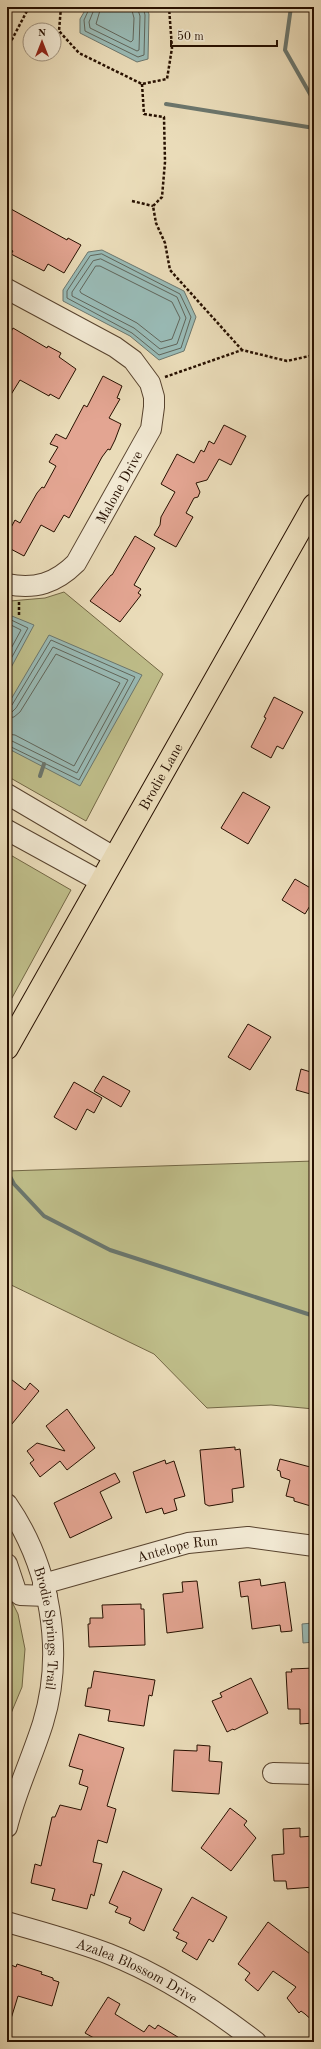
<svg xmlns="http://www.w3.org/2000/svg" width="321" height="2049" viewBox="0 0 321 2049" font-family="'Old Standard TT',serif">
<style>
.green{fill:#bfbe8a;stroke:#736745}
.water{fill:#99bab5;stroke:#6b766d}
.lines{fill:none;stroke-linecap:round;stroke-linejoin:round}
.shore{stroke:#60655a;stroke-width:1}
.stream{stroke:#6b766d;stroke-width:4}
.building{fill:#e3a592;stroke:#271000}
.minor-casing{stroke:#58432e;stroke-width:22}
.major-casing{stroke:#271000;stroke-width:24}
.path{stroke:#271000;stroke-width:2.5;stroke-dasharray:3 2;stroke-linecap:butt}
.minor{stroke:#f1e8d2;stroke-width:20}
.major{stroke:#eadcb9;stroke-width:22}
.labels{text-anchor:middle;stroke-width:4;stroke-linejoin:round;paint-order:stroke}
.street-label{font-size:14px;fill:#271000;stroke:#f1e8d2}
</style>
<rect width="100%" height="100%" fill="#eadcb9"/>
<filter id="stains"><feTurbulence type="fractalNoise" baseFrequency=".005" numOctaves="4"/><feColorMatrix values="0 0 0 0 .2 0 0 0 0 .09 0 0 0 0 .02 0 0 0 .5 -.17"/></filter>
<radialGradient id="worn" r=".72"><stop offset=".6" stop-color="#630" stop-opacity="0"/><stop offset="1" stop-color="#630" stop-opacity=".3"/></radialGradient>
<path class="green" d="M64,592L163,674L86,821L7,776V600L10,601L45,598Z
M7,853L71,890L7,1007Z
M314,1161V1409L271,1405L207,1408L154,1354L7,1283V1171Z
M7,1592L18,1614L25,1649L22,1687L7,1723Z"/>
<path class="water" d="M87,7H146L149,14L148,59L137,62L80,33V19Z
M102,250L184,291L196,317L184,351L159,360L130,336L63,301V290L88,252Z
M7,614L34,625L7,675Z
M49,635L142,675L80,786L7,748V706Z
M312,1623L314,1642L303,1643L302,1624Z"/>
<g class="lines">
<path class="shore" d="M90,7L84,20L85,31L138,57L144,55L145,15L143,7
M95,7L89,22L90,28L137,51L139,50L140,16L137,7
M101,7L96,24L131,42L133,40L134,18L131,7
M102,254L180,294L191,317L181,348L159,355L132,333L67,298V291L90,256Z
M101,259L177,297L186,318L177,344L160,349L134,328L72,296V292L93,261Z
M96,266H100L172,302L180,318L172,339L161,342L137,323L81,293L80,291Z
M7,618L28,628L7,666
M7,623L21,630L7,656
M7,707L12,705L51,640L135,677L79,780L7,745
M7,712H12L16,708L53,647L128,680L77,773L12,741L7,740
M7,718L14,717L20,712L56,654L120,683L74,766L15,735L7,734"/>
<path class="stream" d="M291,7L285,50L314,101
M166,104L314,128
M40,776L44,764
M7,1171L14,1184L44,1216L110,1250L314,1316"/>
</g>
<path class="building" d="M11,209L67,240L68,238L81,245L64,273L48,264L44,271L11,254L13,251L7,248V217Z
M13,328L47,348L48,346L61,353L59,357L76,369L59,399L50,394L49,396L20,380L7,401V339Z
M103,376L122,386L117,398L120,399L109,418L121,424L115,440L110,450L108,449L102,457L69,518L64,515L54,532L41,525L24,556L7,547V535L15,520L20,523L37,493L42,487L44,488L56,466L49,462L58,447L50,444L56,434L66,439L84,405L87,407Z
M224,425L246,436L231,465L219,459L207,480L196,483L200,492L198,497L194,498L186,513L193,517L176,547L154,535L160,525L161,517L175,492L161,484L177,454L194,463L201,450L204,452L209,441L214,444Z
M135,536L155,548L134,585L141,589L138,593L141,595L120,622L90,601L111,575H112Z
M274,697L303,712L283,749L277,746L271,758L251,747L266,718L264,717Z
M243,792L270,807L248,844L221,828Z
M295,879L314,890V899L305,914L282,900Z
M248,1024L271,1037L250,1070L228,1057Z
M301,1069L314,1073V1095L296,1090Z
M103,1076L130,1091L121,1107L94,1091Z
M74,1082L102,1098L94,1113L87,1109L76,1130L54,1117Z
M7,1376L25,1390L30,1383L39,1391L7,1430Z
M67,1409L95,1448L67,1470L60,1461L40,1477L30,1463L34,1460L27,1451L37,1443L65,1451L46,1426Z
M235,1447V1450L240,1449L244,1487L232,1489L233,1502L209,1506L205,1504L200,1450Z
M280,1459L314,1468V1507L294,1501V1498L286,1496L290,1480L281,1477L280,1471L277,1470Z
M165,1460L166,1464L174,1461L185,1496L174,1499L177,1510L164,1514L162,1508L146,1513L133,1472Z
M115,1473L120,1482L100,1492L112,1518L70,1538L54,1503Z
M260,1579L261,1586L285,1582L292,1631L281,1632L280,1625L252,1629L248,1596L241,1597L239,1582Z
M197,1581L203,1628L167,1633L163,1594L183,1592L182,1582Z
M141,1604V1609H144L145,1645L89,1647L88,1624H90V1618H103L102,1605Z
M314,1668V1723L300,1724V1709H288L286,1672H292L291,1669Z
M94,1671L155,1680L152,1696L149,1695L144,1726L108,1721L110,1710L85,1706L88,1688H91Z
M251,1678L268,1713L234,1730L233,1729L227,1732L212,1701L222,1697L220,1693Z
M79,1734L124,1748L107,1806L116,1809L107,1843L98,1840L93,1862L102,1864L94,1896L91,1894L87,1909L52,1900L55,1889L31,1883L35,1864L41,1866L52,1817H55L60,1805L81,1810L88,1787L79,1784L83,1770L69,1766Z
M197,1745L210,1746L209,1761L222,1762L219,1794L172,1791L174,1750L197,1751Z
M230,1808L247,1821L244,1825L256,1838L231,1871L201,1848Z
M300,1828V1837L314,1836V1887L287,1889L286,1881H274L272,1855L284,1854L283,1829Z
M123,1871L162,1889L144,1931L129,1923L131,1918L115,1912L118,1907L109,1903Z
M192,1897L227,1917L213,1942L209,1939L197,1960L182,1951L187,1943L176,1938L179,1933L173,1930Z
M268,1922L314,1957V2022L305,2014L301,2011L299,2013L287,1998L296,1987L273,1971L258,1991L245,1980L250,1973L238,1964Z
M17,1964L42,1972L41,1974L53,1978V1980L59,1982L52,2006L18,1996L10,2022H7V1977L11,1965L16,1967Z
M108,1997L120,2004L115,2014L144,2032L149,2025L155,2029L158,2025L186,2042H101L85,2033Z"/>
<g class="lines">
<g class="minor-casing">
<g id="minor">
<path d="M7,289L115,347L133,360L150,383L154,397V407L151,429L76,563C56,583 35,590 7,584"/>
<path d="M7,794L114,857"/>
<path d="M7,830L100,881"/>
<path id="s1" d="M7,1504C50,1566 65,1651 43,1723C32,1758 16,1791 7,1827"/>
<path d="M7,1564L16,1591L20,1595L47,1596"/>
<path id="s2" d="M43,1584L188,1543L248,1537L314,1546"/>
<path d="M273,1773L314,1774"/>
<path id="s3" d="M7,1922C41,1932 76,1941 109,1954C162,1975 211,2007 256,2042"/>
</g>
</g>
<g class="major-casing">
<g id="major">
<path id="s4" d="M7,1048L314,505"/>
</g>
</g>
<path class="path" d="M61,7L59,31L79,53L142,84L167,79L172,48L169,7
M7,49L29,7
M142,84L144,114L164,117L165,162L162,197L153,206L156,223L165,243L170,270L242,350
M132,201L153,206
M165,377L242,350L287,361L314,355
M19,602V616"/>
<use href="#minor" class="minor"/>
<use href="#major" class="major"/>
</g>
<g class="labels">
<g class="street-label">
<text transform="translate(119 487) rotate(-61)" y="5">Malone Drive</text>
<text dy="5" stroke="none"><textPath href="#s4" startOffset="312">Brodie Lane</textPath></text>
<text dy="5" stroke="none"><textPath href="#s2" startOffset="139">Antelope Run</textPath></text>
<text dy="5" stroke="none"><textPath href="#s1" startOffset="133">Brodie Springs Trail</textPath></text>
<text dy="5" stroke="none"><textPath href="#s3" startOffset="139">Azalea Blossom Drive</textPath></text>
</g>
</g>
<rect width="321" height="2049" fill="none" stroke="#eadcb9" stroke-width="24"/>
<rect x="8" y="8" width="305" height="2033" fill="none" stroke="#271000" stroke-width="2"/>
<rect x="12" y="12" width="297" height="2025" fill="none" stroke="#271000"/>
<g transform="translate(42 42)"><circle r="19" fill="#f1e8d2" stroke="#a0927e"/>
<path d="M0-3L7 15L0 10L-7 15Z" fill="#8f2418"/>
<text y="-6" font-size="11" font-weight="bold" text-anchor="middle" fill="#271000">N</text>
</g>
<path d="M171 40v6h106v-6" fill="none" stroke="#271000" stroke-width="2"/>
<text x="177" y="40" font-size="12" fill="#271000" stroke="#f1e8d2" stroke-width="3" paint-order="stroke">50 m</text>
<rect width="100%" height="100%" filter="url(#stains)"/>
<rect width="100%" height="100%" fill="url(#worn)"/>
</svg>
